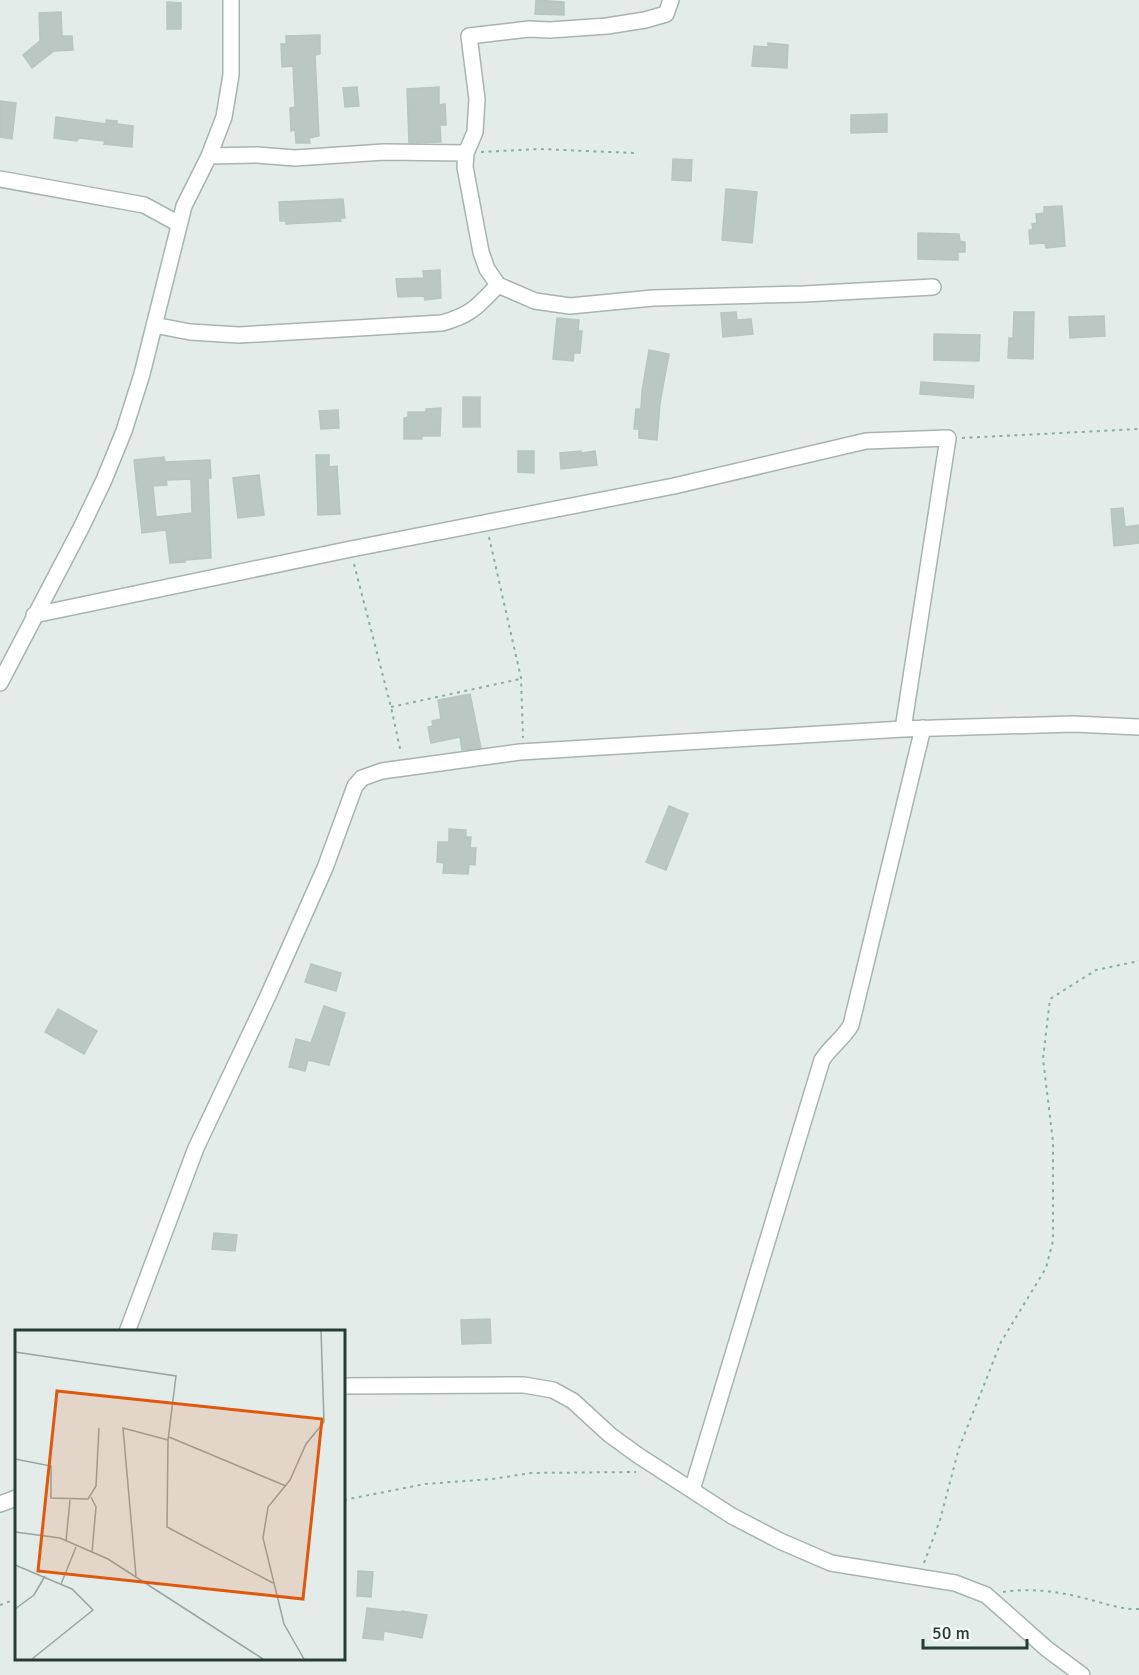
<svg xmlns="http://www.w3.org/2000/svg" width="1139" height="1675" viewBox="0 0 1139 1675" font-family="Signika,sans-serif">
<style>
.building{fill:#bac7c2;stroke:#b7c6bf;stroke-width:1.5;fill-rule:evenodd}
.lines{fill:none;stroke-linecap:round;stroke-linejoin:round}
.street-casing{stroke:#a7b4b0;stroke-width:18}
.path{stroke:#88ada1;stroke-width:2;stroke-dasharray:3 4.5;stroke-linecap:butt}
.street{stroke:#fff;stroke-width:15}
.inset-road{fill:none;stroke:#98a6a1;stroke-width:1.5}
.view{fill:#de580e;fill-opacity:0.15;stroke:#de580e;stroke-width:3}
.inset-edge{fill:none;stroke:#253d36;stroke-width:3}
</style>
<rect width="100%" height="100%" fill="#e4ece9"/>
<path class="building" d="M536,0L564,2V15L535,14Z
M167,2L181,3V29H167Z
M61,12L62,36H72L73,50L54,51L32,68L23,55L40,41L39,13Z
M320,35V54L315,55L319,136L309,138L310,143H296L295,130L291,131L290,108L295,107L293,66L282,67L281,44H286V36Z
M768,43L788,45L787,68L752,66L754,46L768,47Z
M357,87L359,106L345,107L343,88Z
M439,87V105L445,104L446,125H440L441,142L409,143L407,89Z
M0,101L16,103L12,139L0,137Z
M887,114V132L851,133V115Z
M56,117L106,124V120L117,121V124L133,126L132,147L104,144L105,141L79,138L77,141L54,138Z
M673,159L692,160L691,181L672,180Z
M726,189L757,192L752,243L722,240Z
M343,199L345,218H340L341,221L286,224V221H280L279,202Z
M1062,206L1065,246L1046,248L1045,243L1030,244L1029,230L1033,229L1032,224L1037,223L1036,214L1044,213V207Z
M918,233L959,234L960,241L965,242V252H958V260L918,259Z
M440,270L441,298L425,300L424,296L398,297L396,279L424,278L423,271Z
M736,312L737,320L751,319L753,334L723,337L721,313Z
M1014,312H1034L1033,359L1008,358L1009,338H1013Z
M1104,316L1105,336L1070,338L1069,317Z
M557,318L579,320L578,331H582L580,353H574L573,361L553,359Z
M934,334L980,335L979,361L934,360Z
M649,350L669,354L660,403L657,440L639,438V429H634L636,409H641L642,391Z
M921,382L974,386L973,398L920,394Z
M463,397H480V427H463Z
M441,408L440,436H422V439H404V418L408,417V412H426V409Z
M338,410L339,428L321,429L319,411Z
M518,451H534V473L518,472Z
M581,451V453L595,451L597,465L561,469L560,453Z
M316,455H329V467L337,466L340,514L318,515Z
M164,457L165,462L210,460L211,478H208L211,558L185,560V562L170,563L166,530L142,533L134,460ZM191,479L192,513L156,517L153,486L167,485L166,480Z
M259,475L264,515L238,518L233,478Z
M1123,508L1125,527L1139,525V543L1114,546L1111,509Z
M470,694L481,748L462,750L460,737L431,743L428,727L433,726L432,721L441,719L438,700Z
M669,806L688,814L666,870L646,862Z
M449,829L466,830V837H471L470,848H476L475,865L469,864L468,874L443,873L444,863L437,862L438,842H449Z
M311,964L341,973L336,991L305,982Z
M324,1006L345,1013L329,1065L308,1060L305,1071L289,1067L296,1039L311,1043Z
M58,1009L97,1031L84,1054L45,1032Z
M214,1233L237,1235L235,1251L212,1249Z
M490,1319L491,1343L462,1344L461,1320Z
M358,1571L373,1572L371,1597L357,1596Z
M367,1608L401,1612L402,1611L427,1615L422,1638L384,1631L383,1640L363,1638Z"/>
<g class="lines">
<g class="street-casing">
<path id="street" d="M671,0L666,14L645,20L607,26L550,30L529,29L469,36L477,99L475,132L466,153L465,167L481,252L487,269L498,285L535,301L570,306L653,298L804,294L933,287
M209,156L257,155L295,158L384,152L466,153
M0,179L144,205L179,224
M154,325L190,332L239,335L442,323C471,315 477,307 498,285
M34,615L351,549L674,486L866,441L948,438L903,729
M0,683L81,528L104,480L124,431L142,374L184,206L209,156L224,117L231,75V0
M127,1332L196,1148L267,998L325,868L355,786L362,778L382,771L520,752L903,729L1073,724L1139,727
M344,1386L524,1385L553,1390L573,1401L610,1435L639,1456L732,1516L780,1541L831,1563L955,1583L986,1595L1047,1649L1082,1675
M692,1490L822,1060C830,1047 843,1039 851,1025L923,728
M0,1504L16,1498"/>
</g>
<path class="path" d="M481,152L540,149L634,153
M962,438L1139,429
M489,537L521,678L523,738
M354,564L391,707L401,753
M391,707L520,679
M344,1500L425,1484L492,1479L531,1473L636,1472
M924,1563L940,1520L959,1448L1001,1342L1046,1268L1053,1241V1142L1043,1059L1050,999L1096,970L1139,961
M1003,1592C1029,1588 1058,1591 1083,1598C1102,1602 1120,1610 1139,1609
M0,1605L16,1599"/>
<use href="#street" class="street"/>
</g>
<g transform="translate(15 1330)">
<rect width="330" height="330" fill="#e4ece9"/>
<path class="inset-road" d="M0,22L161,46L153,110L152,197L258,253M154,107L271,156M0,129L36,136V168L73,169L81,156L84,98M76,167L81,177L77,222M0,202L45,208L93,229L248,329M51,211L55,170M0,235L57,259L78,280L17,329M121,246L108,98L153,110M46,254L61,217M0,279L19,265L30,246M289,329L269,294L248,208L253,177L275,150L291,114L309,92L306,1"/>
<path class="view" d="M42,61L307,89L288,269L23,241Z"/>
<rect width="330" height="330" class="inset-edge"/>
</g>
<path d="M923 1639v9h104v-9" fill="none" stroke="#253d36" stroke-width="3"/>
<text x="932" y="1639" font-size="18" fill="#253d36" stroke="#f5f9f7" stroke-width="4.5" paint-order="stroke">50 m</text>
</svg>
